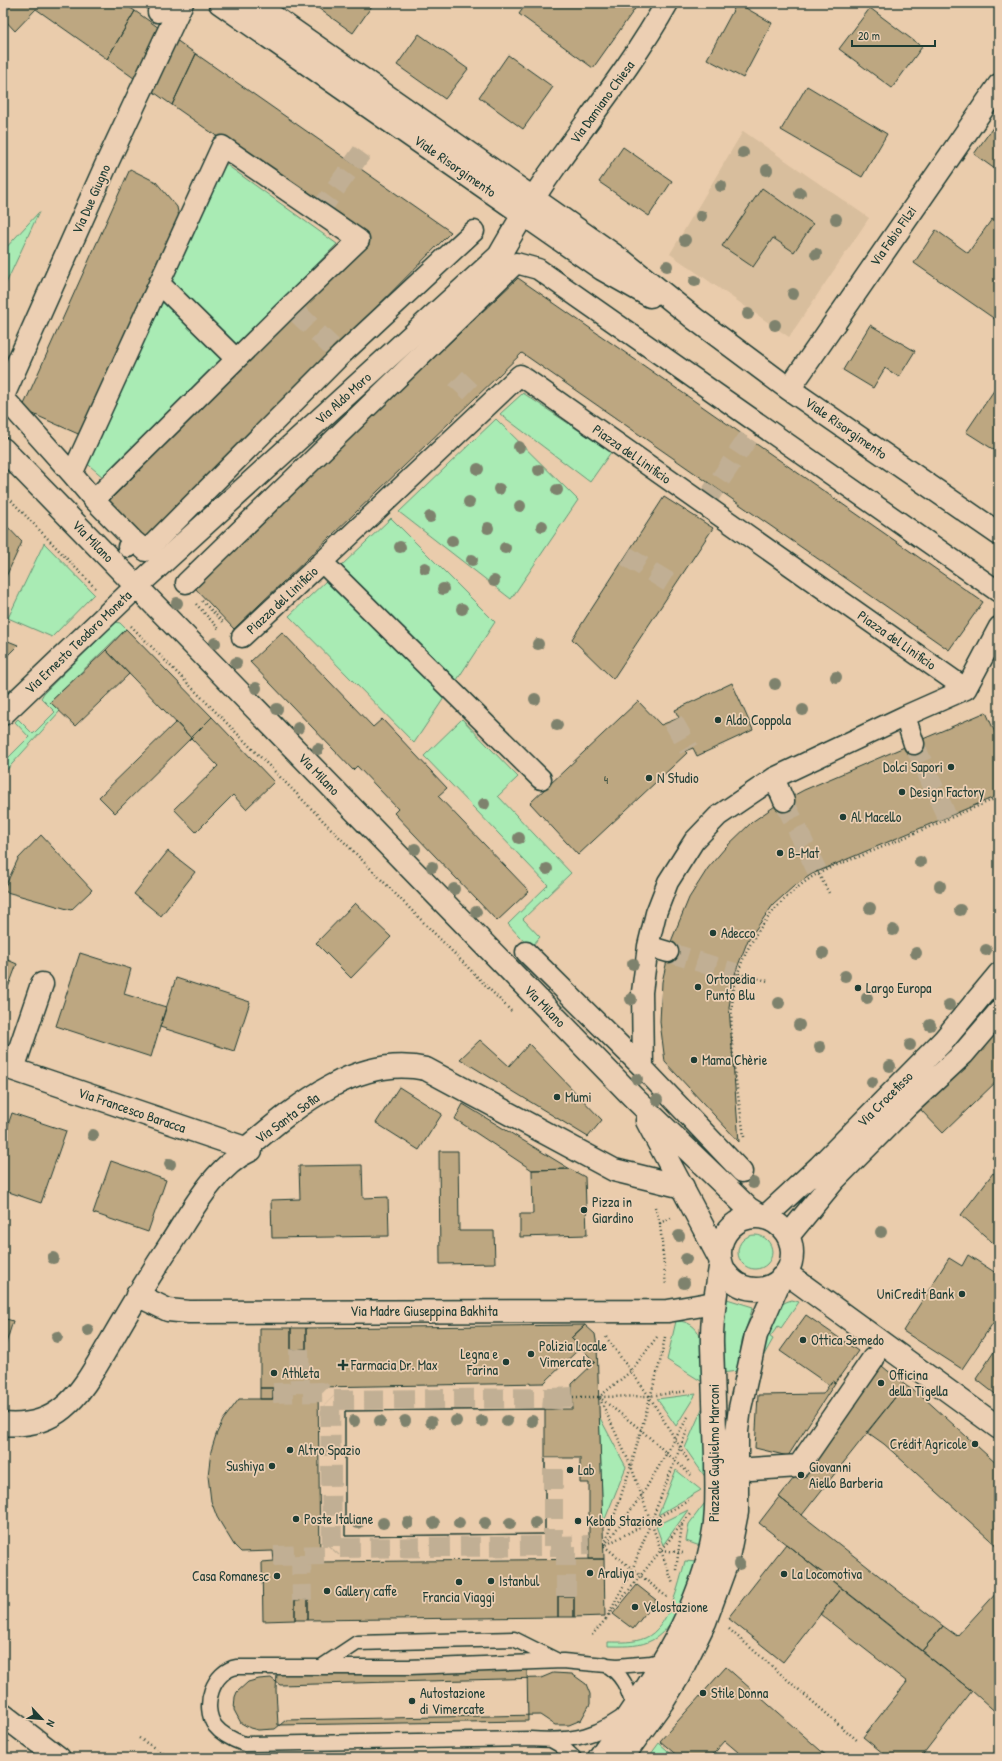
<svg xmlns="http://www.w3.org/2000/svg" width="1002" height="1761" viewBox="0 0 1002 1761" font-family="'Patrick Hand',sans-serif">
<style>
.built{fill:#d8be9d}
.green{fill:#a9ebb4;stroke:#649474}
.building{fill:#bda781;stroke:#1f3d34;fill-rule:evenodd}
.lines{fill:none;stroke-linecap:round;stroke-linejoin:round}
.pedestrian-tunnel{stroke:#c1af94;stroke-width:20;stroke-dasharray:20 10;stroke-linecap:butt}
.service-casing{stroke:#1f3d34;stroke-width:17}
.pedestrian-casing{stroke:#1f3d34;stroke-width:23}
.minor-casing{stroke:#1f3d34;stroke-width:25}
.tertiary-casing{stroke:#1f3d34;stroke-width:25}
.path{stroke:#1f3d34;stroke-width:2.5;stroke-dasharray:1 3;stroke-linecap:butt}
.service{stroke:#eccfb3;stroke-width:14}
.pedestrian{stroke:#eccfb3;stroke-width:20}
.minor{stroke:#eccfb3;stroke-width:22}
.tertiary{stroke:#eccfb3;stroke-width:22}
.tree{fill:#7e826d}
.poi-dot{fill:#1f3d34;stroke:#eccfb3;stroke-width:1.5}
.labels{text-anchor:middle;stroke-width:3.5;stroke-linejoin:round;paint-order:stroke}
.number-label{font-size:12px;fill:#465847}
.street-label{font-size:14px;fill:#1f3d34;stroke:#eccfb3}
.poi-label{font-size:14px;fill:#1f3d34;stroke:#eccfb3;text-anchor:start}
</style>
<rect width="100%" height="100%" fill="#eaccac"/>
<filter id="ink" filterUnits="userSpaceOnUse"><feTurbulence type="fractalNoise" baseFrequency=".025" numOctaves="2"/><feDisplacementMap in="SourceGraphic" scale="8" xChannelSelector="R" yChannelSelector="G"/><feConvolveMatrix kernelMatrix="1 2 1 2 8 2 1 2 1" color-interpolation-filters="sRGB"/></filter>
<g filter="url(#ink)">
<path class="built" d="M743,131L869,218L789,337L670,254Z"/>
<path class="green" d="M224,163L337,244L104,478L83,460Z
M39,212L3,290V251Z
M523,393L611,452L590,482L500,414Z
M496,419L578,500L511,599L399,512Z
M391,518L495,622L455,683L341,566Z
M44,543L94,594L52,637L8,618Z
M327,580L444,698L414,743L289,616Z
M116,622L120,623L126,629L50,702L60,711L3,774V763L29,737L15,722L18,719L33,734L55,712L41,698L44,693Z
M462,719L518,777L498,796L571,873L523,919L540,937L530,948L508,924L548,885L424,756Z
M738 1252a17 17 0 1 1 34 0a17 17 0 1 1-34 0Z
M727,1299L753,1307L742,1340L738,1371L721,1373L722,1323Z
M792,1300L799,1302L781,1328L778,1326L770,1337L773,1339L756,1369C760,1347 764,1306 792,1300Z
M676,1321C709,1321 703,1359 704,1383L667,1360Z
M696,1394L676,1426L657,1399Z
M705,1402L708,1481L685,1448Z
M599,1416L626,1467L603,1524Z
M676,1470L701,1490L658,1515Z
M707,1500L700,1546L686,1541L689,1524Z
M688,1510L663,1545L656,1526Z
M685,1561L697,1562C688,1588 676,1631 648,1642C636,1647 621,1646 608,1646V1642C620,1642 633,1643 645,1638C669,1628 679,1584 685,1561Z
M659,1743L676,1758H648Z"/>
<path class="building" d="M3,3H123L135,11L107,59L36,9L15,31L3,18Z
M311,3H374L353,33Z
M527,3H639L593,68L519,14Z
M737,3L772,23L743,78L707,59Z
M870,8L922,47L892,88L839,49Z
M135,11L196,54L172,105L107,59Z
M419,34L468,69L445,99L397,65Z
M196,54L451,232L143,543L105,505L367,241L172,105Z
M508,55L553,87L523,129L479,97Z
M807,86L887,134L862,177L781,130Z
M999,119V172L974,154Z
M623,147L672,181L649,216L599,182Z
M130,169L156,182L177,207L180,223L85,437L22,409Z
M762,188L813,224L794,252L773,238L753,267L722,246Z
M992,219L999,224V322L914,263L936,230L968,253Z
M518,278L983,602L949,650L522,353L234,629L193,586Z
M870,325L915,351L899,377L885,368L873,388L843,370Z
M999,383V453L966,432Z
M664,497L713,528L613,679L572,639Z
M3,522L22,542L3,583Z
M126,629L212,717L191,738L106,650Z
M282,632L373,727L382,719L447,788L438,796L529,891L497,921L394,813L398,809L357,766L353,770L250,662Z
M3,639L18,645L3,660Z
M106,650L129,674L75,726L50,702Z
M732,683L753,730L697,756L693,748L685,751L687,753L578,855L530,803L638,701L661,725L679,718L675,710Z
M986,712L999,742V795L812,874L793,887L773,905L748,940L735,973L729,1007L739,1142L665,1062L660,1022L662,982L672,939L689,898L708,868L725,848L752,822L778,804L804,790Z
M212,717L274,782L246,809L233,795L196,832L174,809L218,766L191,738Z
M176,722L191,738L115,813L99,797Z
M41,835L92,890L71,910L3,891L18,859Z
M168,851L195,872L161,916L134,894Z
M355,903L391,937L351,978L316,943Z
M80,953L131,969L124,994L166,1007L151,1057L56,1026Z
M3,958L17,964L3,1001Z
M176,978L250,1002L234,1051L160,1027Z
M999,1029V1079L943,1133L919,1108Z
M480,1040L509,1066L529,1044L602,1120L588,1137L460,1059Z
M399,1087L442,1114L419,1150L376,1123Z
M463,1104L570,1169L532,1170L455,1119Z
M12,1113L66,1131L41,1203L3,1190V1139Z
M999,1145V1162L992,1158Z
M439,1151H458L459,1231H494L495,1263L440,1264Z
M111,1161L166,1180L148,1232L93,1213Z
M362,1165L363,1198L388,1197L389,1236L272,1238L271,1200L300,1199L299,1166Z
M570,1169L585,1177L587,1235L520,1237V1214H533L532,1170Z
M993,1173L999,1177V1248L961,1215Z
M968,1255L999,1275V1314L962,1369L903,1331L949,1258L962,1266Z
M806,1315L858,1351L835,1383L832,1381L829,1385L780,1351Z
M3,1318L13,1321L3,1353Z
M585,1325L595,1334L597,1346L604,1559L320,1562L318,1387L544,1383L581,1347L571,1338ZM545,1409V1534L345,1536V1411Z
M585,1325L571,1338L595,1362L572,1384L573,1409L345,1411V1536L545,1534V1458H580V1483H589V1559H604L605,1616L574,1617V1596H558V1617L308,1620V1599L295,1600V1620L263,1621L262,1562L274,1561L273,1551L241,1552L234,1545L217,1517L211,1501L208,1476L211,1451L216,1435L223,1420L233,1407L239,1399H273V1388H260V1328H291V1350L306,1349V1328Z
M291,1328H306V1349L291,1350Z
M999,1344V1397L976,1379Z
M882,1366L905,1385L802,1515L779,1497Z
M832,1381L835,1383L788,1456L755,1448L758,1395L823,1394Z
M905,1385L923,1397L999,1466V1548L884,1444L867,1432Z
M260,1388H273V1399H260Z
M779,1497L943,1626L922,1651L759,1523Z
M786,1544L841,1588L783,1662L728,1618Z
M637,1585L656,1600L633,1629L613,1614Z
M841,1588L972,1691L920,1758H889L863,1737L907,1682L820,1614Z
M999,1590V1715L972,1691L922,1651L943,1626L957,1636Z
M558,1596H574V1617H558Z
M308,1599V1620H295V1600Z
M726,1667L829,1758H745L725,1741L710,1758H680L660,1741Z
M527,1669L528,1721L278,1725L276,1690L277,1673Z
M553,1673L572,1674L586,1684L590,1694V1704L581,1720L569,1725H555L540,1715L286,1720L275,1729L258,1730L250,1728L241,1723L234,1710L235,1697L237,1692L248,1682L259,1679L271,1678L280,1685L541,1678Z"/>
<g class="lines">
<path class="pedestrian-tunnel" d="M318,213L362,152
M296,312L335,350
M456,378L476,397
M704,504L758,423
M626,556L675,586
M673,721L689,749
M914,744L947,817
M784,801L817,871
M668,952L735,973
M299,1349L300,1393
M273,1393L322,1392L330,1400
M553,1398L573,1397
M552,1409L553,1398L330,1400L332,1548L553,1546V1458
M553,1546L589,1545
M566,1546V1596
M301,1555L302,1600
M274,1556L326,1555L332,1548"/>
<g class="service-casing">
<path id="service" d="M605,1664C623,1674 628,1689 634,1708C599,1737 574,1742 530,1739L244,1744C233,1740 222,1735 215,1726C201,1706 213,1671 237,1667H409L563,1661L617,1666L651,1663L667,1659
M321,1667L357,1643L514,1639L556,1660
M551,1740L560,1745L574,1758"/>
</g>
<g class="pedestrian-casing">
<path id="pedestrian" d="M158,12L166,6
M222,146L359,240L290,306L94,500L72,474Z
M159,283L236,359
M3,397L72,474
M94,500L134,541L128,547
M134,541L146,551L340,356L474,231
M322,562L520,375L966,689
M186,583L516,263L538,269L999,592
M242,637L322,562L541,779
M905,716L914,744
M774,778L784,801
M648,946L668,952
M526,952L643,1068
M742,1172L643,1068L642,992L648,946L656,913L668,882L694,841L718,816L774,778L905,716L966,689L999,627"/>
</g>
<g class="minor-casing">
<path id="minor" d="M220,3L602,269L650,296
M254,3L624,262L695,319L789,389L999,534
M789,389L999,85
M3,396L107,163L182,3
M3,714L137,586L499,256C516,226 533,197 553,169C592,114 634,62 667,3
M3,1066L251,1150
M13,1069L42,984
M251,1150L249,1146C298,1105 358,1054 426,1069L614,1170L683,1187
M786,1273L999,1428
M137,1295L168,1310L189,1312L668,1311L714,1303
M3,1424C25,1426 46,1422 63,1408C84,1391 97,1364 111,1341C130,1308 150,1275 171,1243C191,1212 216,1165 251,1150
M751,1469L799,1466L873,1359
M3,1715L59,1758"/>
</g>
<g class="tertiary-casing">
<path id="tertiary" d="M3,449L635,1099L748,1208L764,1218
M647,1121L721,1261
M720 1253a36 36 0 1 1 72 0a36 36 0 1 1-72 0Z
M764,1218L819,1167L944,1040L999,974
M788,1236L834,1180L906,1107L963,1054L999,1012
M599,1758C647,1688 701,1615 714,1530C718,1506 716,1481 716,1457C715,1420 713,1382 712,1345C711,1317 717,1288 721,1261
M622,1758L664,1700L678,1677L705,1622L727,1562L737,1512V1431L740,1408L756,1335L781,1278"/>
</g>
<path class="path" d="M3,492L97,590
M202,601L224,623
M196,604L220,630
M131,626L511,1011
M817,871L829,893
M735,973L768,981
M744,1137C738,1089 726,1037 734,989C742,945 775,901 812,877C831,866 854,859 873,851C915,833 957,815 999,797
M655,1207L660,1223L671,1218
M660,1223L666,1286
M606,1337L649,1396L689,1462
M657,1337L630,1372L599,1397L640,1429L691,1475
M665,1337L660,1362L631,1466L673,1584
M573,1397H599
M688,1417L642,1495L604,1546L631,1466L599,1397L649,1396L688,1391
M662,1550L683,1553
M676,1570L682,1525
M667,1597L604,1546L690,1500
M609,1615L690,1514
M606,1619L632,1570L688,1428
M729,1629L858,1741
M592,1635L606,1619
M139,1738L170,1758"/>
<use href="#service" class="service"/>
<use href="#pedestrian" class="pedestrian"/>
<use href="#minor" class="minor"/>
<use href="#tertiary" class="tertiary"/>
</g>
<g class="tree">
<circle cx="743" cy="153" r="6"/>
<circle cx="767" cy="170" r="6"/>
<circle cx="721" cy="186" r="6"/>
<circle cx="800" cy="193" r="6"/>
<circle cx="701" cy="216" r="6"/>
<circle cx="836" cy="219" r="6"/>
<circle cx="685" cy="240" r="6"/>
<circle cx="816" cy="254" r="6"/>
<circle cx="667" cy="266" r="6"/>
<circle cx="695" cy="281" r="6"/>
<circle cx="793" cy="294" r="6"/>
<circle cx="748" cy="314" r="6"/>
<circle cx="775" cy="325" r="6"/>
<circle cx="519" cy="447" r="6"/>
<circle cx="478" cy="469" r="6"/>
<circle cx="539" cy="470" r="6"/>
<circle cx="499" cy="489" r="6"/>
<circle cx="557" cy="490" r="6"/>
<circle cx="469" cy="502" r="6"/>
<circle cx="520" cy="506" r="6"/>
<circle cx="430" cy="517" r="6"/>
<circle cx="542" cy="526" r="6"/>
<circle cx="488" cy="528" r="6"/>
<circle cx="452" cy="541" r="6"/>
<circle cx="400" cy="547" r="6"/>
<circle cx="505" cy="548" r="6"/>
<circle cx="472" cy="560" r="6"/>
<circle cx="425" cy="568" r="6"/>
<circle cx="494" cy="581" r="6"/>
<circle cx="443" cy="589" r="6"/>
<circle cx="177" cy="603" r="6"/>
<circle cx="462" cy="609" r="6"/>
<circle cx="215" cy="643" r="6"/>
<circle cx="538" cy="644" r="6"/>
<circle cx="236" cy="663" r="6"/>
<circle cx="836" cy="677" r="6"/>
<circle cx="775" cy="684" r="6"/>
<circle cx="256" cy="688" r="6"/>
<circle cx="535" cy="699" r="6"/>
<circle cx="277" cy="709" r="6"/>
<circle cx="803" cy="710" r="6"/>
<circle cx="557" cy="725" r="6"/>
<circle cx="298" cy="728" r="6"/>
<circle cx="318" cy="749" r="6"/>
<circle cx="484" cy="804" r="6"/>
<circle cx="519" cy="838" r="6"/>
<circle cx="415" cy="849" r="6"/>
<circle cx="920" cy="862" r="6"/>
<circle cx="432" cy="867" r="6"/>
<circle cx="547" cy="869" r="6"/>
<circle cx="940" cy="886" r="6"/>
<circle cx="454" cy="889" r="6"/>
<circle cx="870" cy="908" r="6"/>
<circle cx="960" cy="910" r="6"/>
<circle cx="476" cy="912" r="6"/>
<circle cx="893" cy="930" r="6"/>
<circle cx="986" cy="950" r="6"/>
<circle cx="823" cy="953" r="6"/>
<circle cx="916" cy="953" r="6"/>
<circle cx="633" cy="964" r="6"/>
<circle cx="845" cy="976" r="6"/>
<circle cx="867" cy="998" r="6"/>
<circle cx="631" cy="999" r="6"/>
<circle cx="779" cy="1003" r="6"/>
<circle cx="949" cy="1005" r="6"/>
<circle cx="799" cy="1025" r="6"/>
<circle cx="930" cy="1025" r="6"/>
<circle cx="910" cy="1045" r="6"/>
<circle cx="820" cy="1047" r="6"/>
<circle cx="890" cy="1066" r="6"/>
<circle cx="637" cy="1079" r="6"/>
<circle cx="872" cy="1082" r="6"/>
<circle cx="657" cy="1100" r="6"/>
<circle cx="93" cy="1135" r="6"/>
<circle cx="170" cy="1164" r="6"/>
<circle cx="753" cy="1183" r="6"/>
<circle cx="881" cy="1232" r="6"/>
<circle cx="679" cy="1236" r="6"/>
<circle cx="53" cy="1258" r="6"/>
<circle cx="686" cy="1259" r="6"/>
<circle cx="684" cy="1283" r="6"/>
<circle cx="88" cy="1330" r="6"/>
<circle cx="57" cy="1337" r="6"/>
<circle cx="354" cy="1421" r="6"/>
<circle cx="380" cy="1421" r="6"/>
<circle cx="405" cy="1421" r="6"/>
<circle cx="456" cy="1421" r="6"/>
<circle cx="482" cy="1421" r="6"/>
<circle cx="507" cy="1421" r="6"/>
<circle cx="532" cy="1421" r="6"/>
<circle cx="431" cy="1422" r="6"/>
<circle cx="358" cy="1523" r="6"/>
<circle cx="383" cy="1523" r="6"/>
<circle cx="408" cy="1523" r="6"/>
<circle cx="434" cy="1523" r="6"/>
<circle cx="459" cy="1523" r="6"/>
<circle cx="485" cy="1523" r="6"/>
<circle cx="510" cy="1523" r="6"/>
<circle cx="535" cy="1523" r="6"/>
<circle cx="739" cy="1564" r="6"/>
</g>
</g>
<g class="poi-dot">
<circle cx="718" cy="720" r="4"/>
<circle cx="951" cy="767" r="4"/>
<circle cx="649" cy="778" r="4"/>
<circle cx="902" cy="792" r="4"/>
<circle cx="843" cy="817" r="4"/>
<circle cx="780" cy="853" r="4"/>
<circle cx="713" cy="933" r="4"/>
<circle cx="698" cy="987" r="4"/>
<circle cx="858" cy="988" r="4"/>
<circle cx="694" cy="1060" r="4"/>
<circle cx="557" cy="1097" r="4"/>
<circle cx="584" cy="1210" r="4"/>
<circle cx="962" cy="1294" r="4"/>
<circle cx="803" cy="1340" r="4"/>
<circle cx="531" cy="1354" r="4"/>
<circle cx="506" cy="1362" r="4"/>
<path d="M341 1359h4v4h4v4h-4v4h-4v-4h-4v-4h4z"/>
<circle cx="274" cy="1373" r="4"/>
<circle cx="881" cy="1383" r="4"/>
<circle cx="975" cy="1444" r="4"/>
<circle cx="290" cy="1450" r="4"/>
<circle cx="272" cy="1466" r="4"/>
<circle cx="570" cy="1470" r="4"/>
<circle cx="801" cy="1475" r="4"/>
<circle cx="296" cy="1519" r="4"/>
<circle cx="578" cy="1521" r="4"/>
<circle cx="590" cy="1573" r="4"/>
<circle cx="784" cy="1574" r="4"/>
<circle cx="277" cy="1576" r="4"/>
<circle cx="491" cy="1581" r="4"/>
<circle cx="459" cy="1582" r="4"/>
<circle cx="327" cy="1591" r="4"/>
<circle cx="635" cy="1607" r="4"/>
<circle cx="703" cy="1693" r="4"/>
<circle cx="412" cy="1701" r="4"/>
</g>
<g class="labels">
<g class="number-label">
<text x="606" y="784">4</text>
</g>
<g class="street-label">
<text transform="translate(602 102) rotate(-54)" y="5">Via Damiano Chiesa</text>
<text transform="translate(455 166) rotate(35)" y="5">Viale Risorgimento</text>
<text transform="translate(91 199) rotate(-66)" y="5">Via Due Giugno</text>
<text transform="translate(893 236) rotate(-55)" y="5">Via Fabio Filzi</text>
<text transform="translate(343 398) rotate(-42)" y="5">Via Aldo Moro</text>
<text transform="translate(846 428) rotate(35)" y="5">Viale Risorgimento</text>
<text transform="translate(632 454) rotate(35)" y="5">Piazza del Linificio</text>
<text transform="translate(93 541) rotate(46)" y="5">Via Milano</text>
<text transform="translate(282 600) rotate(-43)" y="5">Piazza del Linificio</text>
<text transform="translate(897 640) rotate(35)" y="5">Piazza del Linificio</text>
<text transform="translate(78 642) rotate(-44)" y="5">Via Ernesto Teodoro Moneta</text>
<text transform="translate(319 774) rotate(46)" y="5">Via Milano</text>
<text transform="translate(545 1006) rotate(46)" y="5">Via Milano</text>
<text transform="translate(885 1099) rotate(-45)" y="5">Via Crocefisso</text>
<text transform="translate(132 1110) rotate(19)" y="5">Via Francesco Baracca</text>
<text transform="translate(287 1118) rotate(-36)" y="5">Via Santa Sofia</text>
<text x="424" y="1316">Via Madre Giuseppina Bakhita</text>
<text transform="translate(714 1453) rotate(-90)" y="5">Piazzale Guglielmo Marconi</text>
</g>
<g class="poi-label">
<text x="726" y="725">Aldo Coppola</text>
<text x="943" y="772" text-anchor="end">Dolci Sapori</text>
<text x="657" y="783">N Studio</text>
<text x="910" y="797">Design Factory</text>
<text x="851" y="822">Al Macello</text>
<text x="788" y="858">B-Mat</text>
<text x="721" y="938">Adecco</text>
<text x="706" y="984">Ortopedia<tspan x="706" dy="16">Punto Blu</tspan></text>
<text x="866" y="993">Largo Europa</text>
<text x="702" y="1065">Mama Chèrie</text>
<text x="565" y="1102">Mumi</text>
<text x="592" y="1207">Pizza in<tspan x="592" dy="16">Giardino</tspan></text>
<text x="954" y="1299" text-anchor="end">UniCredit Bank</text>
<text x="811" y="1345">Ottica Semedo</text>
<text x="539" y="1351">Polizia Locale<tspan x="539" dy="16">Vimercate</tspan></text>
<text x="498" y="1359" text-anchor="end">Legna e<tspan x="498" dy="16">Farina</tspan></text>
<text x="351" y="1370">Farmacia Dr. Max</text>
<text x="282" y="1378">Athleta</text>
<text x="889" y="1380">Officina<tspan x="889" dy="16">della Tigella</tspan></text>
<text x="967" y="1449" text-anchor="end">Crédit Agricole</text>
<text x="298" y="1455">Altro Spazio</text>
<text x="264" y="1471" text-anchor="end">Sushiya</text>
<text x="809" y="1472">Giovanni<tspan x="809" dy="16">Aiello Barberia</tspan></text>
<text x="578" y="1475">Lab</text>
<text x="304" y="1524">Poste Italiane</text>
<text x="586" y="1526">Kebab Stazione</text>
<text x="598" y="1578">Araliya</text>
<text x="792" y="1579">La Locomotiva</text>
<text x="269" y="1581" text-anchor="end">Casa Romanesc</text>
<text x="499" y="1586">Istanbul</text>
<text x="335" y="1596">Gallery caffe</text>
<text x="459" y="1602" text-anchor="middle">Francia Viaggi</text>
<text x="643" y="1612">Velostazione</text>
<text x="420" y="1698">Autostazione<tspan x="420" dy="16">di Vimercate</tspan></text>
<text x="711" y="1698">Stile Donna</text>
</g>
</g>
<rect width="1002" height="1761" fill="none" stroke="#eccfb3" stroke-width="16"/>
<rect x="8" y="8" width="986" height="1745" fill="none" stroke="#1f3d34" stroke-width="1.5" filter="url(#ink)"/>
<g transform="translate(42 1719) rotate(116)" stroke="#eccfb3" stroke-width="3" paint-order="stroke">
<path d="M0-3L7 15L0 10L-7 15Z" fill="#1f3d34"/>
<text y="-6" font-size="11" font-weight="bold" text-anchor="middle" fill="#1f3d34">N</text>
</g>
<path d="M852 40v6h83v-6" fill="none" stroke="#1f3d34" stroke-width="2"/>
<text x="858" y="40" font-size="12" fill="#1f3d34" stroke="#eccfb3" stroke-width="3" paint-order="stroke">20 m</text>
</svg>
